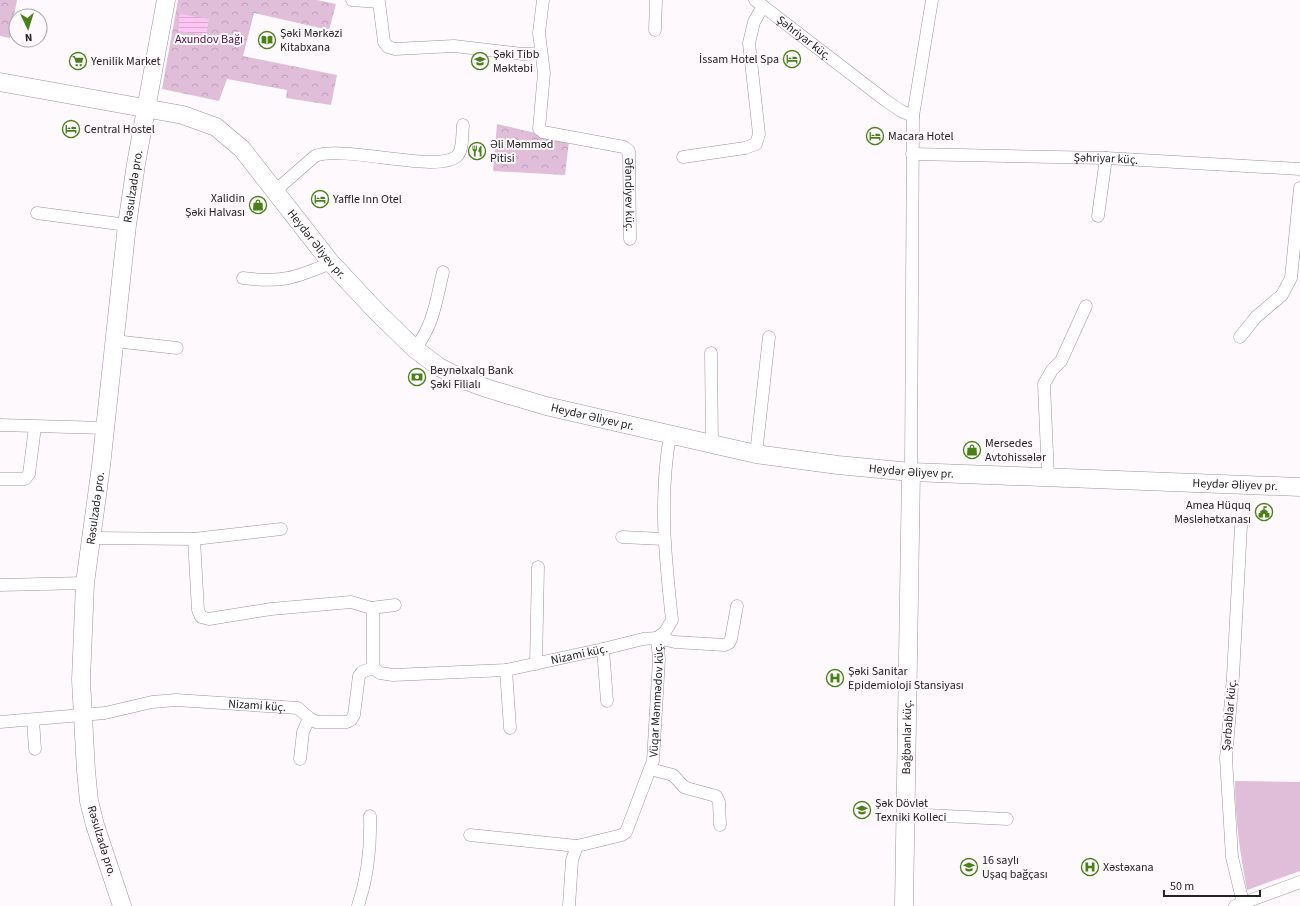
<svg xmlns="http://www.w3.org/2000/svg" width="1300" height="906" viewBox="0 0 1300 906" font-family="'Source Sans 3',sans-serif">
<style>
.grass{fill:#e0bdd9}
.park{fill:url(#park-crowns)}
.water{fill:url(#water-rules)}
.lines{fill:none;stroke-linecap:round;stroke-linejoin:round}
.street-casing{stroke:#9e929c;stroke-width:13}
.secondary-casing{stroke:#9e929c;stroke-width:19}
.street{stroke:#fff;stroke-width:12}
.secondary{stroke:#fff;stroke-width:18}
.labels{text-anchor:middle;stroke-width:4;stroke-linejoin:round;paint-order:stroke}
.poi-label{font-size:12px;fill:#262125;stroke:#fef9fd;text-anchor:start}
.street-label{font-size:12px;fill:#262125;stroke:#fef9fd}
.park-label{font-size:12px;fill:#4d0d47;stroke:#fef9fd}
</style>
<defs>
<pattern id="park-crowns" width="20" height="18" patternUnits="userSpaceOnUse"><rect width="20" height="18" fill="#e0bdd9"/><path d="M2 6a3 3 0 1 1 6 0M12 15a3 3 0 1 1 6 0" fill="none" stroke="#c0a2ba"/></pattern>
<pattern id="water-rules" width="6" height="5" patternUnits="userSpaceOnUse"><rect width="6" height="5" fill="#fdc5f3"/><path d="M0 2.5h6" fill="none" stroke="#d9a9d0"/></pattern>
</defs>
<rect width="100%" height="100%" fill="#fef9fd"/>
<path class="grass" d="M1235,781L1300,782V871L1247,890C1240,853 1235,818 1235,781Z"/>
<path class="park" d="M0,0H17L10,38L0,36Z
M178,0H317L336,4L329,30L254,13L243,56L337,75L331,105L286,98L287,90L227,79L219,101L162,89Z
M497,124L569,141L565,175L493,171Z"/>
<path class="water" d="M180,14L209,19L206,35L178,31Z"/>
<g class="lines">
<g class="street-casing">
<g id="street">
<path d="M352,0L379,2L384,42L388,47L395,49L454,46L523,54L541,53"/>
<path id="s1" d="M543,0L539,33L544,73L539,129L543,132L624,147L629,151L630,239"/>
<path id="s2" d="M755,0L885,100L901,111L913,116"/>
<path d="M655,30L656,0"/>
<path id="s3" d="M912,154L1106,158L1300,169"/>
<path d="M683,157L745,148L756,144L759,134L749,43L754,22L763,6"/>
<path d="M275,191L315,156C343,144 441,175 458,155C463,149 462,134 463,125"/>
<path d="M37,213L127,225"/>
<path d="M1098,216L1106,158"/>
<path d="M243,278C282,283 295,278 331,263"/>
<path d="M1240,337L1256,317L1282,295L1291,278L1300,188"/>
<path d="M114,341L177,348"/>
<path d="M415,349C434,324 436,301 443,272"/>
<path d="M711,353L712,444"/>
<path d="M0,425L105,428"/>
<path d="M756,454L769,337"/>
<path d="M911,472L913,116L932,0"/>
<path d="M1048,477L1044,384L1052,370L1061,361L1086,306"/>
<path d="M0,479H25L29,474L35,427"/>
<path d="M1241,526L1233,676L1226,758L1232,857L1243,903"/>
<path d="M622,537L663,539"/>
<path d="M91,538L194,539L281,529"/>
<path d="M194,539L198,610L201,617L209,619L271,609L351,602L371,608L373,613V668"/>
<path d="M0,585L85,583"/>
<path d="M371,608L395,605"/>
<path d="M603,649L607,701"/>
<path d="M536,664L538,567"/>
<path d="M506,670L510,728"/>
<path d="M33,720L35,749"/>
<path id="s4" d="M0,722L105,713L152,702L176,700L298,708L309,718L316,722H347L351,720L354,715L359,676L362,672L373,668L380,673L393,675L506,670L603,649L643,639L657,638L675,642L725,645L729,643L731,639L737,606"/>
<path d="M300,759L303,732L309,718"/>
<path d="M650,769L673,775L684,787L690,789L716,796L719,802L720,825"/>
<path d="M906,814L1007,819"/>
<path d="M470,835L577,846"/>
<path d="M358,906C368,876 371,847 370,816"/>
<path id="s5" d="M569,906L572,860L577,846L622,835L626,832L653,761L659,659L657,638L665,632L672,620C665,556 659,499 670,435"/>
<path d="M1235,906L1300,882"/>
</g>
</g>
<g class="secondary-casing">
<g id="secondary">
<path id="s6" d="M0,82L183,115L216,127L242,149L331,263L377,312L415,349L439,367L464,380L489,389L546,406L712,444L756,454L838,465L911,472L1300,487"/>
<path id="s7" d="M122,906L95,825L89,801L86,771L81,680L85,583L101,466L127,225L136,164L166,0"/>
<path id="s8" d="M904,906L911,472"/>
</g>
</g>
<use href="#street" class="street"/>
<use href="#secondary" class="secondary"/>
</g>
<defs>
<g id="library-ring" transform="scale(0.9)"><circle r="9.5" fill="#fef9fd" stroke="#498119" stroke-width="1.5"/><path d="M-6-4Q-3-5.5-.7-3.5V5Q-3 3-6 4ZM6-4Q3-5.5 .7-3.5V5Q3 3 6 4Z" fill="#498119"/></g>
<g id="hotel-ring" transform="scale(0.9)"><circle r="9.5" fill="#fef9fd" stroke="#498119" stroke-width="1.5"/><path d="M-6-4.5h1.5V1H6V5H4.5V3h-9V5H-6ZM-4 0a1.8 1.8 0 1 1 3.6 0ZM.5 0V-2.5h3Q6-2.5 6 0Z" fill="#498119"/></g>
<g id="supermarket-ring" transform="scale(0.9)"><circle r="9.5" fill="#fef9fd" stroke="#498119" stroke-width="1.5"/><path d="M-6-5.5h2.5l.6 2H6L4.5 2H-2.5L-4.4-4H-6ZM-1.5 3.2a1.3 1.3 0 1 0 .1 0ZM3 3.2a1.3 1.3 0 1 0 .1 0Z" fill="#498119"/></g>
<g id="university-ring" transform="scale(0.9)"><circle r="9.5" fill="#fef9fd" stroke="#498119" stroke-width="1.5"/><path d="M0-5L7-2L0 1L-7-2ZM-4 1L0 2.5L4 1V4Q0 6-4 4Z" fill="#498119"/></g>
<g id="restaurant-ring" transform="scale(0.9)"><circle r="9.5" fill="#fef9fd" stroke="#498119" stroke-width="1.5"/><path d="M-5-6h1v4h1v-4h1v4h1v-4h1v5L-1.5 .5V6h-2V.5L-5-1ZM5-6V6H3V1.5H1.5Q1.5-4 5-6Z" fill="#498119"/></g>
<g id="shop-ring" transform="scale(0.9)"><circle r="9.5" fill="#fef9fd" stroke="#498119" stroke-width="1.5"/><path d="M-5-2.5h2.3a2.7 3.5 0 0 1 5.4 0H5L5.5 6h-11ZM-1.5-2.5h3a1.5 2.3 0 0 0-3 0Z" fill="#498119"/></g>
<g id="bank-ring" transform="scale(0.9)"><circle r="9.5" fill="#fef9fd" stroke="#498119" stroke-width="1.5"/><path d="M-6-4H6V4H-6ZM0-2.3a2.3 2.3 0 1 0 0 4.6a2.3 2.3 0 1 0 0-4.6Z" fill="#498119"/></g>
<g id="civic-ring" transform="scale(0.9)"><circle r="9.5" fill="#fef9fd" stroke="#498119" stroke-width="1.5"/><path d="M-.6-6.5H3V-4.5H.6V-3L4-1V1h2V6H-6V1h2V-1L-.6-3ZM-1.2 2.5V6h2.4V2.5Z" fill="#498119"/></g>
<g id="hospital-ring" transform="scale(0.9)"><circle r="9.5" fill="#fef9fd" stroke="#498119" stroke-width="1.5"/><path d="M-5-5h3v3.5h4V-5h3V5h-3V1.5h-4V5h-3Z" fill="#498119"/></g>
<g id="school-ring" transform="scale(0.9)"><circle r="9.5" fill="#fef9fd" stroke="#498119" stroke-width="1.5"/><path d="M0-5L7-2L0 1L-7-2ZM-4 1L0 2.5L4 1V4Q0 6-4 4Z" fill="#498119"/></g>
</defs>
<g fill-rule="evenodd">
<use href="#library-ring" x="267" y="40"/>
<use href="#hotel-ring" x="792" y="59"/>
<use href="#supermarket-ring" x="78" y="61"/>
<use href="#university-ring" x="480" y="61"/>
<use href="#hotel-ring" x="71" y="129"/>
<use href="#hotel-ring" x="875" y="136"/>
<use href="#restaurant-ring" x="477" y="151"/>
<use href="#hotel-ring" x="320" y="199"/>
<use href="#shop-ring" x="258" y="205"/>
<use href="#bank-ring" x="417" y="377"/>
<use href="#shop-ring" x="972" y="450"/>
<use href="#civic-ring" x="1264" y="512"/>
<use href="#hospital-ring" x="835" y="678"/>
<use href="#university-ring" x="862" y="810"/>
<use href="#school-ring" x="969" y="867"/>
<use href="#hospital-ring" x="1090" y="867"/>
</g>
<g class="labels">
<g class="poi-label">
<text x="280" y="37">Şəki Mərkəzi<tspan x="280" dy="14">Kitabxana</tspan></text>
<text x="493" y="58">Şəki Tibb<tspan x="493" dy="14">Məktəbi</tspan></text>
<text x="779" y="63" text-anchor="end">İssam Hotel Spa</text>
<text x="91" y="65">Yenilik Market</text>
<text x="84" y="133">Central Hostel</text>
<text x="888" y="140">Macara Hotel</text>
<text x="490" y="148">Əli Məmməd<tspan x="490" dy="14">Pitisi</tspan></text>
<text x="245" y="202" text-anchor="end">Xalidin<tspan x="245" dy="14">Şəki Halvası</tspan></text>
<text x="333" y="203">Yaffle Inn Otel</text>
<text x="430" y="374">Beynəlxalq Bank<tspan x="430" dy="14">Şəki Filialı</tspan></text>
<text x="985" y="447">Mersedes<tspan x="985" dy="14">Avtohissələr</tspan></text>
<text x="1251" y="509" text-anchor="end">Amea Hüquq<tspan x="1251" dy="14">Məsləhətxanası</tspan></text>
<text x="848" y="675">Şəki Sanitar<tspan x="848" dy="14">Epidemioloji Stansiyası</tspan></text>
<text x="875" y="807">Şək Dövlət<tspan x="875" dy="14">Texniki Kolleci</tspan></text>
<text x="982" y="864">16 saylı<tspan x="982" dy="14">Uşaq bağçası</tspan></text>
<text x="1103" y="871">Xəstəxana</text>
</g>
<g class="street-label">
<text dy="4" stroke="none"><textPath href="#s2" startOffset="62">Şəhriyar küç.</textPath></text>
<text dy="4" stroke="none"><textPath href="#s3" startOffset="194">Şəhriyar küç.</textPath></text>
<text dy="4" stroke="none"><textPath href="#s7" startOffset="728">Rəsulzadə pro.</textPath></text>
<text dy="4" stroke="none"><textPath href="#s1" startOffset="267">Əfəndiyev küç.</textPath></text>
<text dy="4" stroke="none"><textPath href="#s6" startOffset="376">Heydər Əliyev pr.</textPath></text>
<text dy="4" stroke="none"><textPath href="#s6" startOffset="712">Heydər Əliyev pr.</textPath></text>
<text dy="4" stroke="none"><textPath href="#s6" startOffset="1036">Heydər Əliyev pr.</textPath></text>
<text dy="4" stroke="none"><textPath href="#s6" startOffset="1360">Heydər Əliyev pr.</textPath></text>
<text dy="4" stroke="none"><textPath href="#s7" startOffset="404">Rəsulzadə pro.</textPath></text>
<text dy="4" stroke="none"><textPath href="#s4" startOffset="630">Nizami küç.</textPath></text>
<text dy="4" stroke="none"><textPath href="#s5" startOffset="249">Vüqar Məmmədov küç.</textPath></text>
<text dy="4" stroke="none"><textPath href="#s4" startOffset="259">Nizami küç.</textPath></text>
<text transform="translate(1229 715) rotate(-85)" y="4">Şərbablar küç.</text>
<text dy="4" stroke="none"><textPath href="#s8" startOffset="169">Bağbanlar küç.</textPath></text>
<text transform="translate(102 841) rotate(73)" y="4">Rəsulzadə pro.</text>
</g>
<g class="park-label">
<text x="209" y="43">Axundov Bağı</text>
</g>
</g>
<g transform="translate(28 28) rotate(176)"><circle r="19" fill="#fef9fd" stroke="#a8a3a7"/>
<path d="M0-3L7 15L0 10L-7 15Z" fill="#498119"/>
<text y="-6" font-size="11" font-weight="bold" text-anchor="middle" fill="#262125">N</text>
</g>
<path d="M1164 890v6h96v-6" fill="none" stroke="#262125" stroke-width="2"/>
<text x="1170" y="890" font-size="12" fill="#262125" stroke="#fef9fd" stroke-width="3" paint-order="stroke">50 m</text>
</svg>
